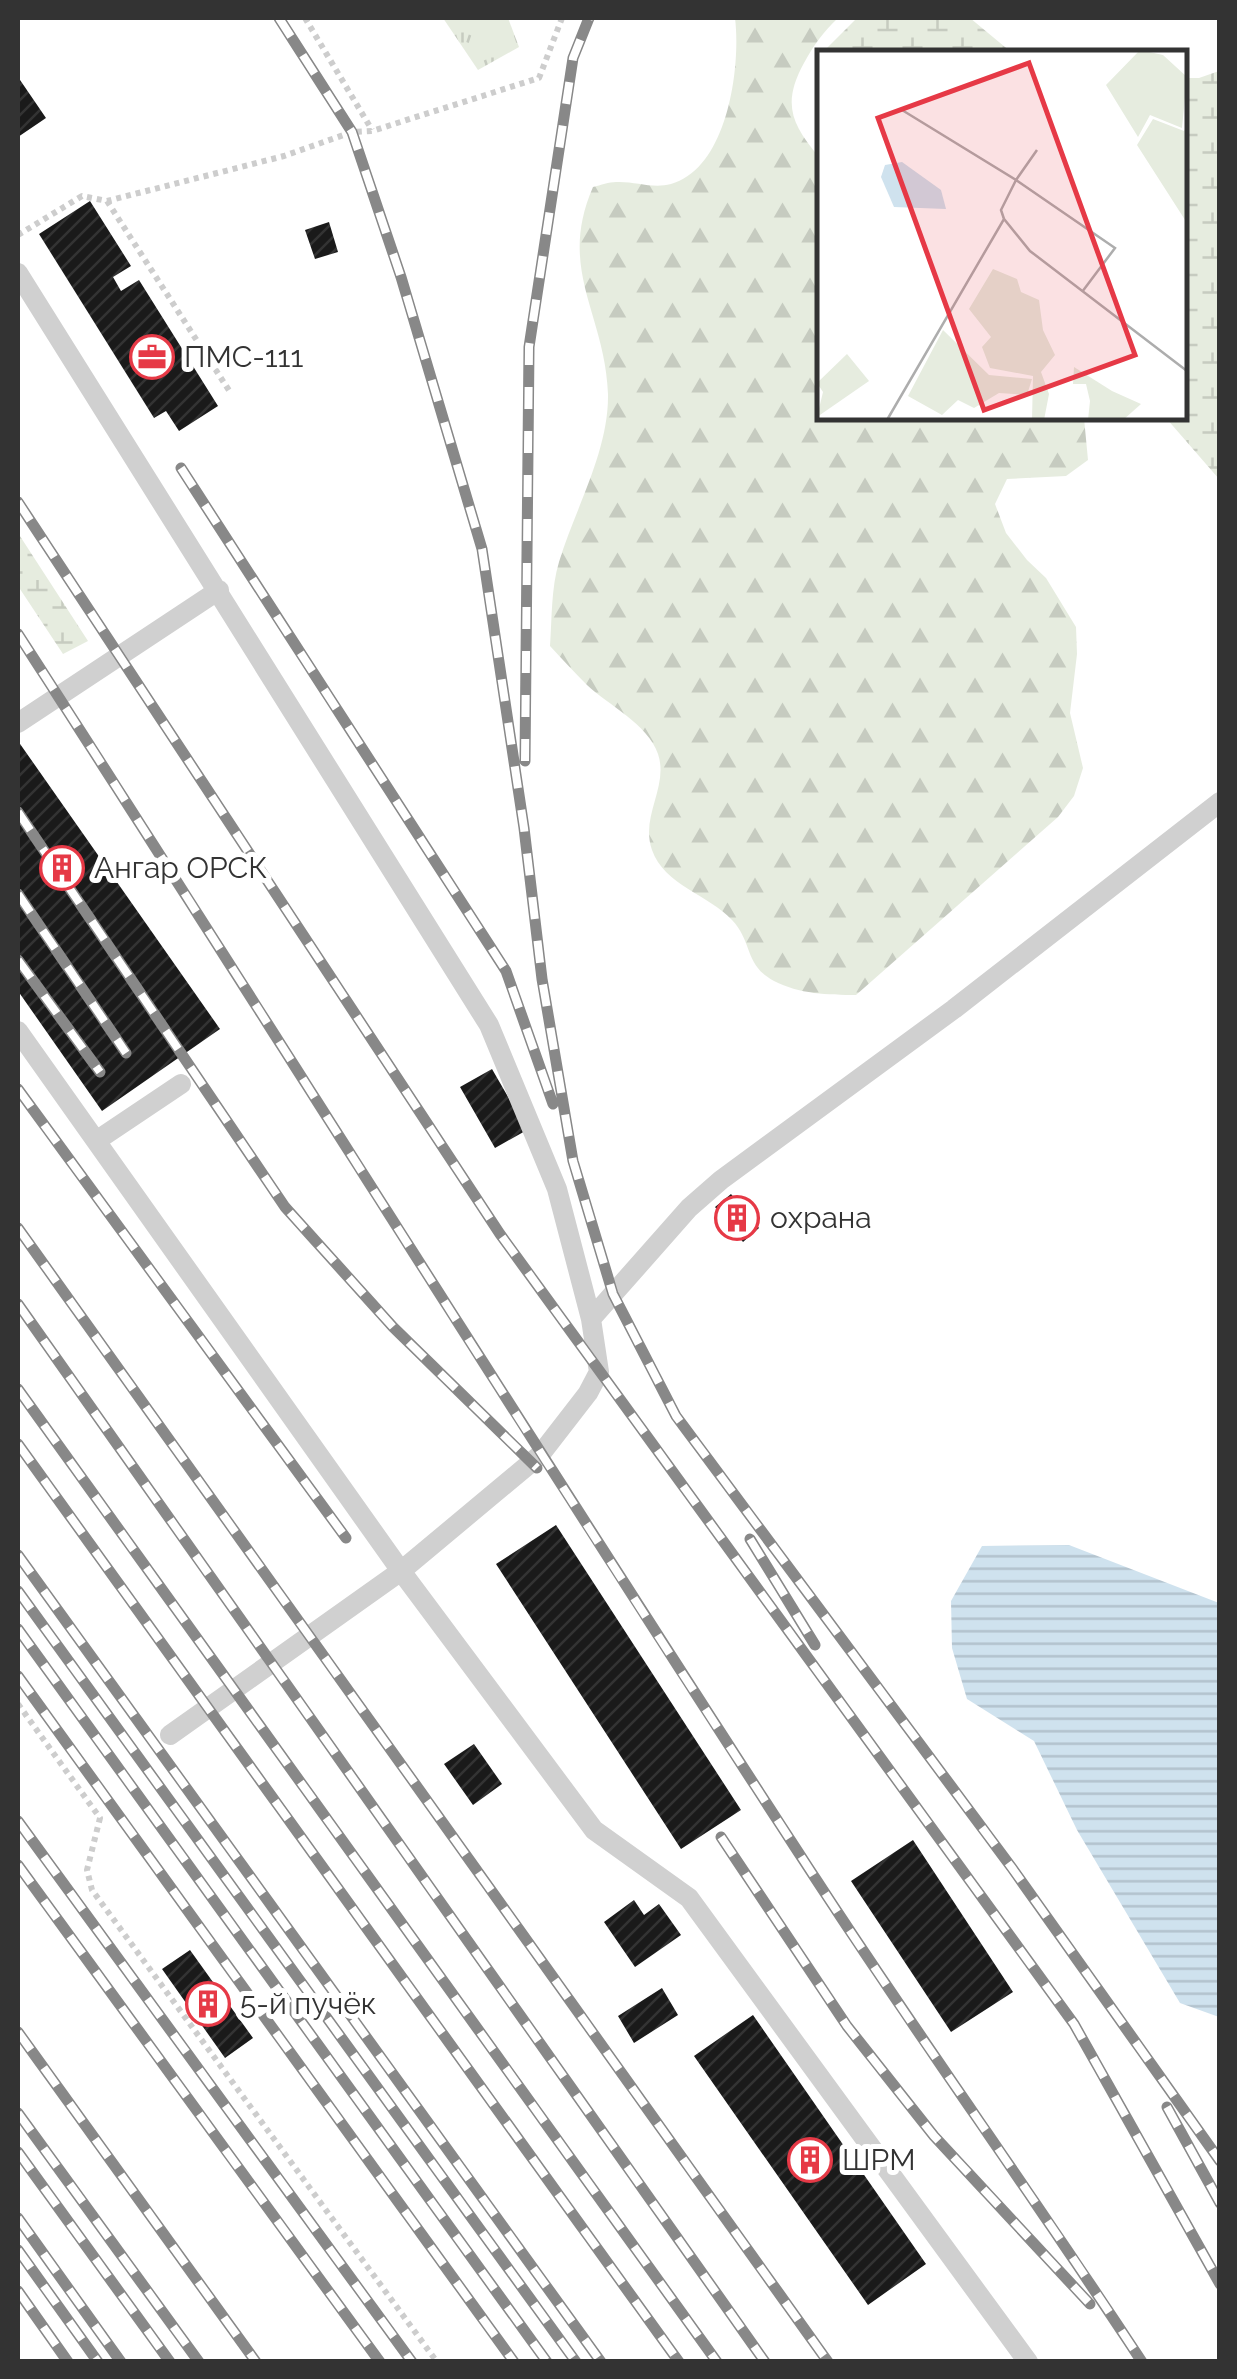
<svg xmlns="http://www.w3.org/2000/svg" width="1237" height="2379" viewBox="0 0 1237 2379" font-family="Raleway,sans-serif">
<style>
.grass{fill:url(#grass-tufts)}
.forest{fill:url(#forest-firs)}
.wetland{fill:url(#wetland-marsh)}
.water{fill:url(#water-rules)}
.building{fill:url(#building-hatch)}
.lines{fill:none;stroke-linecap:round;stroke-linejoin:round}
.path{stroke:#cdcdcd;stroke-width:6;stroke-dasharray:5 5;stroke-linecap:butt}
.lane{stroke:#d0d0d0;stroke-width:20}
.rail-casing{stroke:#888;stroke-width:11}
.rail{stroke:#fff;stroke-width:8;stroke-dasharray:22;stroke-linecap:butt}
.labels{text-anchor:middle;stroke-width:10;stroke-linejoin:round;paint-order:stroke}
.poi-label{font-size:30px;fill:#333;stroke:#fff;text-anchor:start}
.inset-road{fill:none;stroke:#adadad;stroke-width:2.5}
.view{fill:#e63946;fill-opacity:0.15;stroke:#e63946;stroke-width:5}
.inset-edge{fill:none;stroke:#333;stroke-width:5}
</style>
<defs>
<pattern id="grass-tufts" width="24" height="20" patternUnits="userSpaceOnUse" patternTransform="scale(2.5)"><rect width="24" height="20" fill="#e6ecdf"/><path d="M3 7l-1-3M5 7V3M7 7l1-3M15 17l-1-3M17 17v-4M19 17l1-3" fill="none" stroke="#c6cbc0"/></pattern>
<pattern id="forest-firs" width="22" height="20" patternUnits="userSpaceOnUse" patternTransform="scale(2.5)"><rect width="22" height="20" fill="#e6ecdf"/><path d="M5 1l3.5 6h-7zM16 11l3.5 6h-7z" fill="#c6cbc0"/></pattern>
<pattern id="wetland-marsh" width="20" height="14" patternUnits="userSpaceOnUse" patternTransform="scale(2.5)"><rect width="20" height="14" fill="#e6ecdf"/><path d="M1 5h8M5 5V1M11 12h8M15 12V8" fill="none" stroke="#c6cbc0"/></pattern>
<pattern id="water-rules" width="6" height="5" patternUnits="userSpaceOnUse" patternTransform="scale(2.5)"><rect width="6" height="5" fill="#cfe2ee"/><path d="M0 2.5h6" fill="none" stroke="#b2c2cd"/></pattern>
<pattern id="building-hatch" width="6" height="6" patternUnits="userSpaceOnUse" patternTransform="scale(2.5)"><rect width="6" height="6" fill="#1a1a1a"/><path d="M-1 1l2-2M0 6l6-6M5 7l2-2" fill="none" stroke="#333"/></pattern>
</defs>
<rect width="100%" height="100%" fill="#fff"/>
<path class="grass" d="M443,18H508L519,47L478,70Z"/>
<path class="forest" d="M735,18H838C823,32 814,45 804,63C782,103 791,124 819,157L820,418H1084L1088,460L1066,476L1007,479L995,504L1006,533L1027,560L1046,578L1076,627L1077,654L1070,713L1083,768L1074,796L1058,817L856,995C828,995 799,994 774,981C744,965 753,942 732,920C709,895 664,885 652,850C640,816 669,787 658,754C648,724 608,705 587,685C574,672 562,659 550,646C552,619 551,588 559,562C575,509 609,451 608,394C605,313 557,270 593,187C601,185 609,182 616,182C635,181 652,189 671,184C728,168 741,66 735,18Z"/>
<path class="wetland" d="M857,18H970L1011,52H823Z
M1219,71H1220L1219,479L1166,418H1184L1185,78H1199Z
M18,533L88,641L63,654L18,586Z"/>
<path class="water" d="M1069,1545L1219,1603V2017L1180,2003L1077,1830L1034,1741L967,1699L952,1648L951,1601L982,1546Z"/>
<path class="building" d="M18,77L46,118L18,137Z
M90,201L131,266L113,277L121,291L139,280L218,406L179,431L166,411L154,418L39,234Z
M329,222L338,252L315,259L305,230Z
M18,741L220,1029L102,1111L18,991Z
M492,1069L527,1130L495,1148L460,1087Z
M731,1194L759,1228L743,1242L715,1207Z
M556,1525L741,1810L681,1849L496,1564Z
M474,1744L502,1784L473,1805L444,1764Z
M913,1840L1013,1992L951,2032L851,1881Z
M634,1900L644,1915L659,1904L681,1935L635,1967L604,1922Z
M190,1950L253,2038L225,2058L162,1969Z
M662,1988L678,2015L634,2043L618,2016Z
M753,2015L926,2264L868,2305L694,2056Z"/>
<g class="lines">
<path class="path" d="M305,18L372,130
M107,201L230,392
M18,235L82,196L107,201L284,156L352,132L372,131L539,78L562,18
M18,1704L100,1818L87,1870L92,1890L437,2362"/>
<path class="lane" d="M18,273L489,1025L557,1189L591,1319L689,1208L721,1180L954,1009L1220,802
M18,723L219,590
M18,1031L401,1571L170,1735
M96,1141L181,1084
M591,1319L599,1372L588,1393L540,1455L401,1571L594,1830L689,1898L1028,2362"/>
<g class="rail-casing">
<path id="rail" d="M279,18L352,132L401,277L482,549L524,828L542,979L573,1161L613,1294L676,1416L1012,1868L1220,2161
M181,468L506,971L553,1104
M18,502L500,1234L1074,2024L1220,2284
M18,634C288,1052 551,1474 823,1890C927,2049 1038,2203 1142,2362
M525,761L529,347L573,58L589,18
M18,812L285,1207L393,1327L537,1468
M18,894L126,1053
M18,960L100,1072
M18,1089L346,1538
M18,1228L828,2362
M18,1304L765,2362
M18,1389L717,2362
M18,1444L679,2362
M750,1539L815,1645
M18,1555L601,2362
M18,1591L576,2362
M18,1629L547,2362
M18,1676L514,2362
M18,1821L412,2362
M721,1837L847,2026L934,2136L1090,2304
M18,1865L380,2362
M18,2032L256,2362
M1167,2107L1220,2203
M18,2113L199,2362
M18,2152L170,2362
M18,2218L121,2362
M18,2250L98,2362
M18,2291L68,2362"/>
</g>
<use href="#rail" class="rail"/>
</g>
<defs>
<g id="office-ring" transform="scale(2.25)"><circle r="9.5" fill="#fff" stroke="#e63946" stroke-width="1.5"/><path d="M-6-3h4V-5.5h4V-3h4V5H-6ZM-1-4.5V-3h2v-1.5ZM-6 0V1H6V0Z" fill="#e63946"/></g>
<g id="building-ring" transform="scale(2.25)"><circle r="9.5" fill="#fff" stroke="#e63946" stroke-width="1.5"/><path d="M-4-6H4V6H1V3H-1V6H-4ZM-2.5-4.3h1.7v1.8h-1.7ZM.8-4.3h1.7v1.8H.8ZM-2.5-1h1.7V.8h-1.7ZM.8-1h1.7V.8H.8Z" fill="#e63946"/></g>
</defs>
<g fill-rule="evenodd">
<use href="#office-ring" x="152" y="357"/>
<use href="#building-ring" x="62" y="868"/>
<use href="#building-ring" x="737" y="1218"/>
<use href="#building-ring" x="208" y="2004"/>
<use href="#building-ring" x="810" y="2160"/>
</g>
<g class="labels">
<g class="poi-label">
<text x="184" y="367">ПМС-111</text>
<text x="94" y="878">Ангар ОРСК</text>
<text x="770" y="1228">охрана</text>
<text x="240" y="2014">5-й пучёк</text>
<text x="842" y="2170">ШРМ</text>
</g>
</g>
<g transform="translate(817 50)">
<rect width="370" height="370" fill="#fff"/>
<path d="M257,317L295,341L324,354L306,370H271L273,351L269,334H256Z" fill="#e6ecdf"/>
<path d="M323,0L346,5L370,27L365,78L333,65L321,87L289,35ZM176,219L200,229L204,242L222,250L226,280L238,305L224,322L232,344L227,370H215L216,326L173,318L165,297L174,287L152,259Z" fill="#e6ecdf"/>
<path d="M336,69L367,81L370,76V173L320,95ZM126,280L172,325L215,329L210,345L182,343L157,358L141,350L125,365L91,346Z" fill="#e6ecdf"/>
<path d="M30,304L52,331L0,367L6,342L0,333Z" fill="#e6ecdf"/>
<path d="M85,112L124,140L129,159L77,157L64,127L68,115Z" fill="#cfe2ee"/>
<path class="inset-road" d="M85,60L199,130L184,160L187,169M220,100L199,130L298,198L265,242M70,370L187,169L213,201L370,321"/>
<path class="view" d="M212,13L318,305L167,360L61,68Z"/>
<rect width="370" height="370" class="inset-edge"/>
</g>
<rect width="1237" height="2379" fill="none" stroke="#333333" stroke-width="40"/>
</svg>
